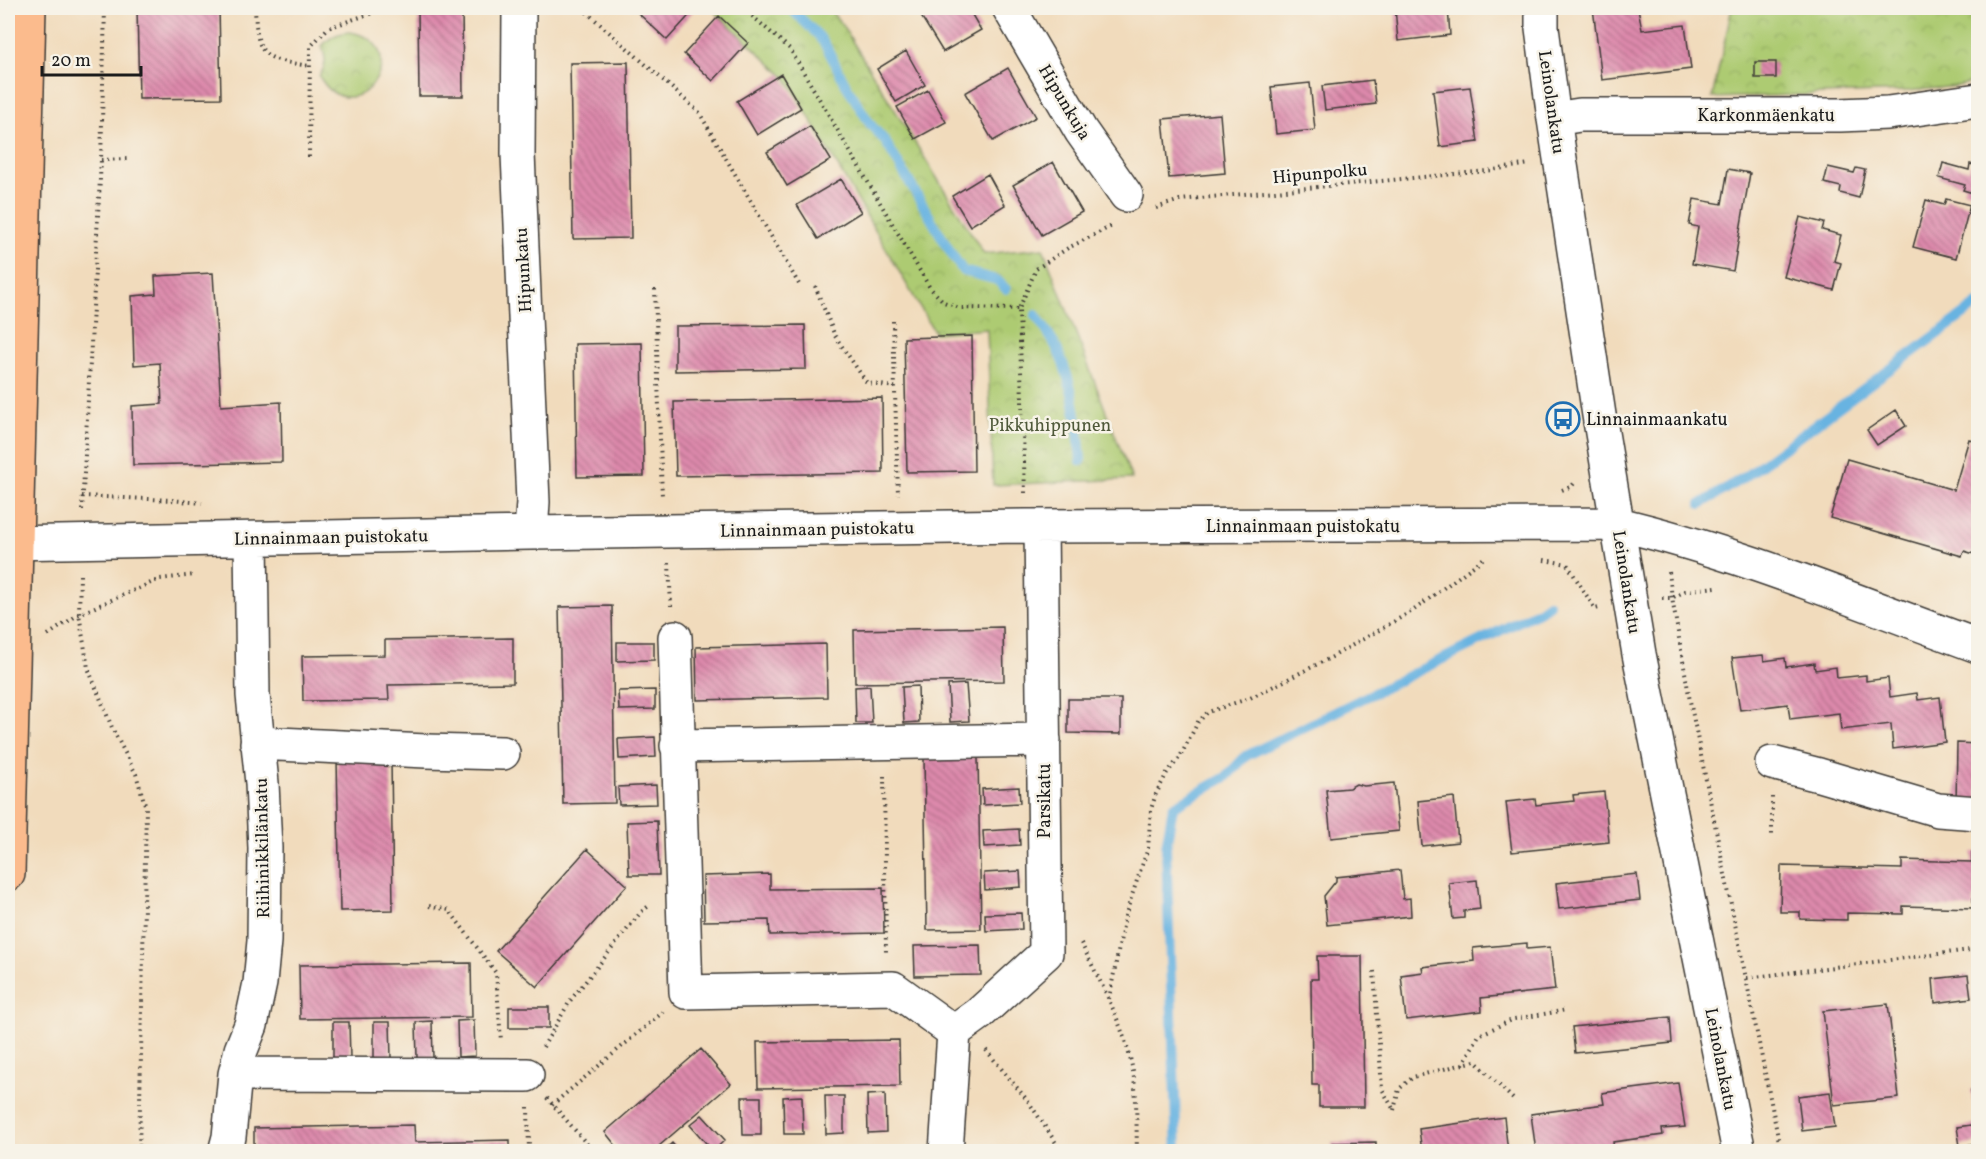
<svg xmlns="http://www.w3.org/2000/svg" width="1986" height="1159" viewBox="0 0 1986 1159" font-family="Vollkorn,serif">
<style>
.park{fill:url(#park-crowns);stroke:#647447;stroke-width:1.5}
.lines{fill:none;stroke-linecap:round;stroke-linejoin:round}
.stream{stroke:#68b3e1;stroke-width:10}
.building{fill:url(#building-back-hatch)}
.minor-casing{stroke:#3c3934;stroke-width:36}
.major-casing{stroke:#3c3934;stroke-width:36}
.path{stroke:#3c3934;stroke-width:4;stroke-dasharray:1.5 4.5;stroke-linecap:butt}
.minor{stroke:#fff;stroke-width:33}
.major{stroke:#fbbb8d;stroke-width:33}
.labels{text-anchor:middle;stroke-width:5;stroke-linejoin:round;paint-order:stroke}
.street-label{font-size:18px;fill:#1c1c1c;stroke:#f7f3e8}
.poi-label{font-size:18px;fill:#1c1c1c;stroke:#f7f3e8;text-anchor:start}
.park-label{font-size:18px;fill:#4f593a;stroke:#f7f3e8}
</style>
<defs>
<pattern id="park-crowns" width="20" height="18" patternUnits="userSpaceOnUse" patternTransform="scale(1.5)"><rect width="20" height="18" fill="#adcb72"/><path d="M2 6a3 3 0 1 1 6 0M12 15a3 3 0 1 1 6 0" fill="none" stroke="#94ae62"/></pattern>
<pattern id="building-back-hatch" width="6" height="6" patternUnits="userSpaceOnUse" patternTransform="scale(1.5)"><rect width="6" height="6" fill="#dd89ac"/><path d="M-1 5l2 2M0 0l6 6M5-1l2 2" fill="none" stroke="#b26f8b"/></pattern>
</defs>
<rect width="100%" height="100%" fill="#f7f3e8"/>
<filter id="ink" filterUnits="userSpaceOnUse"><feTurbulence type="fractalNoise" baseFrequency=".0167" numOctaves="2"/><feDisplacementMap in="SourceGraphic" scale="12" xChannelSelector="R" yChannelSelector="G"/><feConvolveMatrix kernelMatrix="1 2 1 2 8 2 1 2 1" color-interpolation-filters="sRGB"/></filter>
<filter id="wash" filterUnits="userSpaceOnUse"><feTurbulence type="fractalNoise" baseFrequency=".008" numOctaves="4" result="noise"/><feDisplacementMap in="SourceGraphic" scale="24" xChannelSelector="R" yChannelSelector="G"/><feGaussianBlur stdDeviation="1.35" result="paint"/><feColorMatrix in="noise" values="0 0 0 0 0 0 0 0 0 0 0 0 0 0 0 0 0 1.4 0 .05"/><feComposite in="paint" operator="in"/></filter>
<g filter="url(#wash)">
<rect width="100%" height="100%" fill="#f1dbbc"/>
<path class="park" d="M711,8H828L841,23L984,254L1043,248L1132,479L993,485L987,329L935,333L787,79Z
M1732,8H1978V81L1958,86L1908,91L1712,98Z
M350,32C420,45 355,138 319,76C327,65 326,59 322,46C330,37 337,33 350,32Z"/>
<g class="lines">
<path class="stream" d="M790,8L819,36L827,48L846,85L870,124L885,141L953,256L963,271L997,280L1006,289
M1976,8L1978,12
M1036,315C1043,327 1053,338 1058,351C1074,386 1078,424 1081,461
M1701,504L1746,476L1978,304
M1177,1152L1166,847L1173,807L1226,777L1246,756L1538,612L1549,604"/>
</g>
<g id="blocks">
<path class="building" d="M137,8H219L221,98L139,99Z
M418,8H462L463,96H419Z
M643,8H696L667,40L638,13Z
M916,8H968L981,30L943,52Z
M1395,8H1448L1450,35L1398,41Z
M1593,8H1638L1642,30L1685,25L1691,69L1602,80Z
M719,16L748,43L713,81L684,54Z
M906,51L925,85L896,102L877,69Z
M628,62L631,238L573,239L570,63Z
M1755,62H1776V78H1755Z
M1008,68L1036,117L993,141L965,93Z
M781,74L801,108L757,135L737,101Z
M1373,80L1376,104L1325,110L1322,86Z
M1310,83L1315,130L1276,134L1271,87Z
M1470,87L1478,142L1440,147L1433,91Z
M928,90L946,122L915,139L897,107Z
M1220,114L1225,173L1169,178L1163,119Z
M810,126L831,160L787,186L767,152Z
M1053,162L1082,212L1042,235L1013,185Z
M1943,163L1969,170L1970,164L1978,166L1973,193L1963,190L1965,185L1939,178Z
M1828,167L1854,173L1856,168L1865,170L1859,198L1840,193L1841,187L1824,183Z
M1728,169L1750,173L1733,271L1692,264L1698,227L1689,225L1694,199L1722,204Z
M988,174L1005,205L970,226L952,196Z
M841,179L861,212L818,239L797,205Z
M1946,199L1970,205L1956,258L1913,247L1926,200L1944,205Z
M1800,217L1824,223L1822,230L1841,235L1834,261L1841,263L1834,290L1784,277Z
M213,273L221,406L281,402L282,462L133,465L132,406L162,404L160,363L134,365L132,296L156,294L155,276Z
M805,325L806,369L675,371V326Z
M972,336L974,471L907,472L904,338Z
M642,343L644,476L577,477L575,344Z
M882,398L883,473L676,476L674,402Z
M1896,410L1906,426L1877,445L1867,430Z
M1969,439L1978,442V539L1974,554L1964,551L1962,556L1830,518L1847,459L1954,490Z
M612,606L615,803L563,804L559,607Z
M1003,627L1004,681L855,683L854,630Z
M513,638V683L388,685L389,700L303,701L302,656L385,655V640Z
M617,642H654V660L617,661Z
M826,644L827,697L697,700L696,647Z
M1763,655L1764,661L1785,658L1786,667L1814,663L1815,670L1836,667L1837,678L1866,675V681L1888,678L1890,697L1917,693L1918,700L1940,697L1945,742L1893,749L1891,724L1841,730L1839,713L1790,719L1788,704L1740,710L1732,658Z
M966,684L969,721L950,722L948,685Z
M870,686L872,723H856L855,687Z
M918,686L919,722L904,723L902,687Z
M655,690V709L619,710L618,691Z
M1068,699H1121V734L1068,733Z
M655,737L656,757L619,759L618,739Z
M1957,743L1978,744V805H1956Z
M978,757L981,929L927,930L924,758Z
M391,759L393,910L340,911L337,760Z
M1394,783L1399,831L1331,838L1326,790L1349,788L1356,784L1364,786Z
M656,785L657,804L619,805L618,787Z
M1019,787L1020,803L983,805L982,789Z
M1604,792L1609,842L1512,852L1506,802L1535,799L1536,805L1574,801L1573,795Z
M1454,797L1458,842L1422,846L1418,801Z
M657,821L659,875H629L627,822Z
M1019,829L1020,845L984,847L983,831Z
M587,849L627,885L537,987L496,951Z
M1972,852H1978V898H1973V908L1903,906V914L1847,913V920L1800,919V912H1780L1781,866L1902,869V860L1972,862Z
M1400,870L1403,899L1410,898L1411,916L1327,925L1324,896L1336,881V877Z
M1020,871L1021,887L985,890L984,873Z
M770,874V889L883,888L884,933L770,935L769,920L704,921L703,876Z
M1637,874L1640,900L1559,909L1556,883Z
M1477,880L1480,909L1464,911V918L1453,919L1449,883Z
M1021,913L1022,929L986,931L985,914Z
M1527,943V949L1550,947L1555,990L1481,998L1482,1011L1406,1020L1401,975L1423,972L1422,967L1474,961L1473,948Z
M980,945L981,975L915,976L914,946Z
M1317,956H1362L1364,1107H1319V1085H1312L1311,979H1318Z
M471,963L472,1017L300,1019L299,965Z
M1968,975L1971,998L1935,1003L1933,979Z
M1888,1004L1899,1098L1834,1105L1823,1011Z
M509,1007H549V1028H509Z
M1670,1017L1672,1043L1575,1053L1572,1027Z
M474,1020L475,1056L458,1057L457,1021Z
M432,1021L433,1058H417L416,1022Z
M333,1022H349L350,1058H333Z
M374,1022H390L391,1058H374Z
M899,1040L900,1086L758,1088L757,1042Z
M701,1049L731,1084L652,1152H621L605,1132Z
M1678,1083L1685,1127L1662,1129L1663,1135L1613,1142L1614,1152H1536L1531,1114L1604,1104L1602,1093Z
M1978,1088V1102L1973,1103L1971,1090Z
M1830,1092L1835,1127L1802,1131L1798,1096Z
M885,1094L886,1132L868,1133L867,1095Z
M802,1096L803,1134H784L783,1097Z
M825,1096H844V1133L826,1134Z
M742,1097H761V1135H743Z
M702,1115L725,1140L713,1151L690,1125Z
M1504,1117L1508,1152H1422L1419,1129Z
M1978,1124V1143L1960,1146L1957,1127Z
M414,1125L415,1142L510,1140V1152H254V1128Z
M1376,1142V1152H1332V1143Z
M672,1143L680,1152H662Z
M1898,1148L1899,1152H1877V1150Z"/>
</g>
</g>
<g filter="url(#ink)">
<use href="#blocks" fill-opacity="0" stroke="#3c3934" stroke-width="1.5"/>
<g class="lines">
<g class="minor-casing">
<path id="minor" d="M519,8L518,154L533,502L531,533
M1009,8L1081,131L1126,195
M1542,8V28L1554,119L1599,415L1639,654L1739,1152
M1554,119L1580,115H1840L1888,113L1978,100
M8,543L531,533L1025,526L1618,524C1741,553 1859,603 1978,646
M675,637L686,992L893,988L954,1032
M257,743L426,751L503,753
M677,746L1044,740
M1772,763L1819,775L1938,810L1978,813
M954,1032L979,1014L1046,953L1041,527
M235,1074L527,1075
M225,1152L229,1137L235,1074L241,1050L251,1025L260,983L264,941L265,848L262,783L253,695L251,539
M946,1152L954,1032"/>
</g>
<g class="major-casing">
<path id="major" d="M8,874L29,8"/>
</g>
<path class="path" d="M255,8C257,57 262,59 310,66
M582,8L699,112L800,286
M743,8L790,49L930,288L944,302L960,308L1019,309
M309,157L310,47L328,28L375,12L374,8
M101,160L129,159
M1156,208L1180,200L1487,171L1529,164
M815,286L835,336L867,383L895,387
M655,289L662,497
M893,321L898,495
M1562,490L1572,486L1576,481
M1025,493L1019,309L1036,269L1068,248L1114,225
M82,496L171,500L202,503
M82,510L101,160L105,8
M1544,560L1567,564L1595,609L1599,608
M669,563L671,606
M1669,572L1672,598L1690,701L1781,1152
M80,575L79,614L88,668L113,730L136,774L146,808L139,1152
M1662,598H1672L1685,591L1716,587
M48,635L79,614L160,579L195,575
M884,776L886,955
M1772,797V835
M429,906L449,910L496,973L501,1041
M1081,943C1099,979 1118,1014 1129,1054C1138,1085 1136,1119 1137,1152
M1374,971L1382,1089L1394,1110
M1747,978L1978,949
M1109,999L1125,916L1148,848L1151,809L1156,794L1167,773L1180,757L1198,722L1208,712L1250,698L1332,657L1414,610L1484,558
M543,1047L570,1001L641,912L650,905
M986,1050L1028,1101L1062,1152
M1463,1064L1479,1035L1514,1019L1567,1010
M547,1098L594,1152
M552,1105L663,1012
M528,1107L529,1152
M1394,1110L1399,1089L1413,1077L1475,1061L1514,1100"/>
<use href="#minor" class="minor"/>
<use href="#major" class="major"/>
</g>
</g>
<defs>
<g id="bus-ring" transform="scale(1.725)"><circle r="9.5" fill="#f7f3e8" stroke="#1f6fb2" stroke-width="1.5"/><path d="M-5-6H5V4H4V6H2V4H-2V6H-4V4H-5ZM-3.5-4V0h7V-4ZM-3.5 1.2v1.5H-2V1.2ZM2 1.2v1.5H3.5V1.2Z" fill="#1f6fb2"/></g>
</defs>
<g fill-rule="evenodd">
<use href="#bus-ring" x="1563" y="419"/>
</g>
<g class="labels">
<g class="street-label">
<text transform="translate(1065 102) rotate(59)" y="6">Hipunkuja</text>
<text transform="translate(1552 102) rotate(82)" y="6">Leinolankatu</text>
<text x="1766" y="121">Karkonmäenkatu</text>
<text transform="translate(1320 173) rotate(-5)" y="6">Hipunpolku</text>
<text transform="translate(523 270) rotate(-93)" y="6">Hipunkatu</text>
<text x="1303" y="532">Linnainmaan puistokatu</text>
<text transform="translate(817 529) rotate(-1)" y="6">Linnainmaan puistokatu</text>
<text transform="translate(331 537) rotate(-1)" y="6">Linnainmaan puistokatu</text>
<text transform="translate(1627 582) rotate(81)" y="6">Leinolankatu</text>
<text transform="translate(1044 801) rotate(-90)" y="6">Parsikatu</text>
<text transform="translate(262 848) rotate(-91)" y="6">Riihinikkilänkatu</text>
<text transform="translate(1721 1059) rotate(79)" y="6">Leinolankatu</text>
</g>
<g class="poi-label">
<text x="1586" y="425">Linnainmaankatu</text>
</g>
<g class="park-label">
<text x="1050" y="431">Pikkuhippunen</text>
</g>
</g>
<rect width="1986" height="1159" fill="none" stroke="#f7f3e8" stroke-width="30"/>
<path d="M42 66v9h99v-9" fill="none" stroke="#1c1c1c" stroke-width="3"/>
<text x="51" y="66" font-size="18" fill="#1c1c1c" stroke="#f7f3e8" stroke-width="4.5" paint-order="stroke">20 m</text>
</svg>
